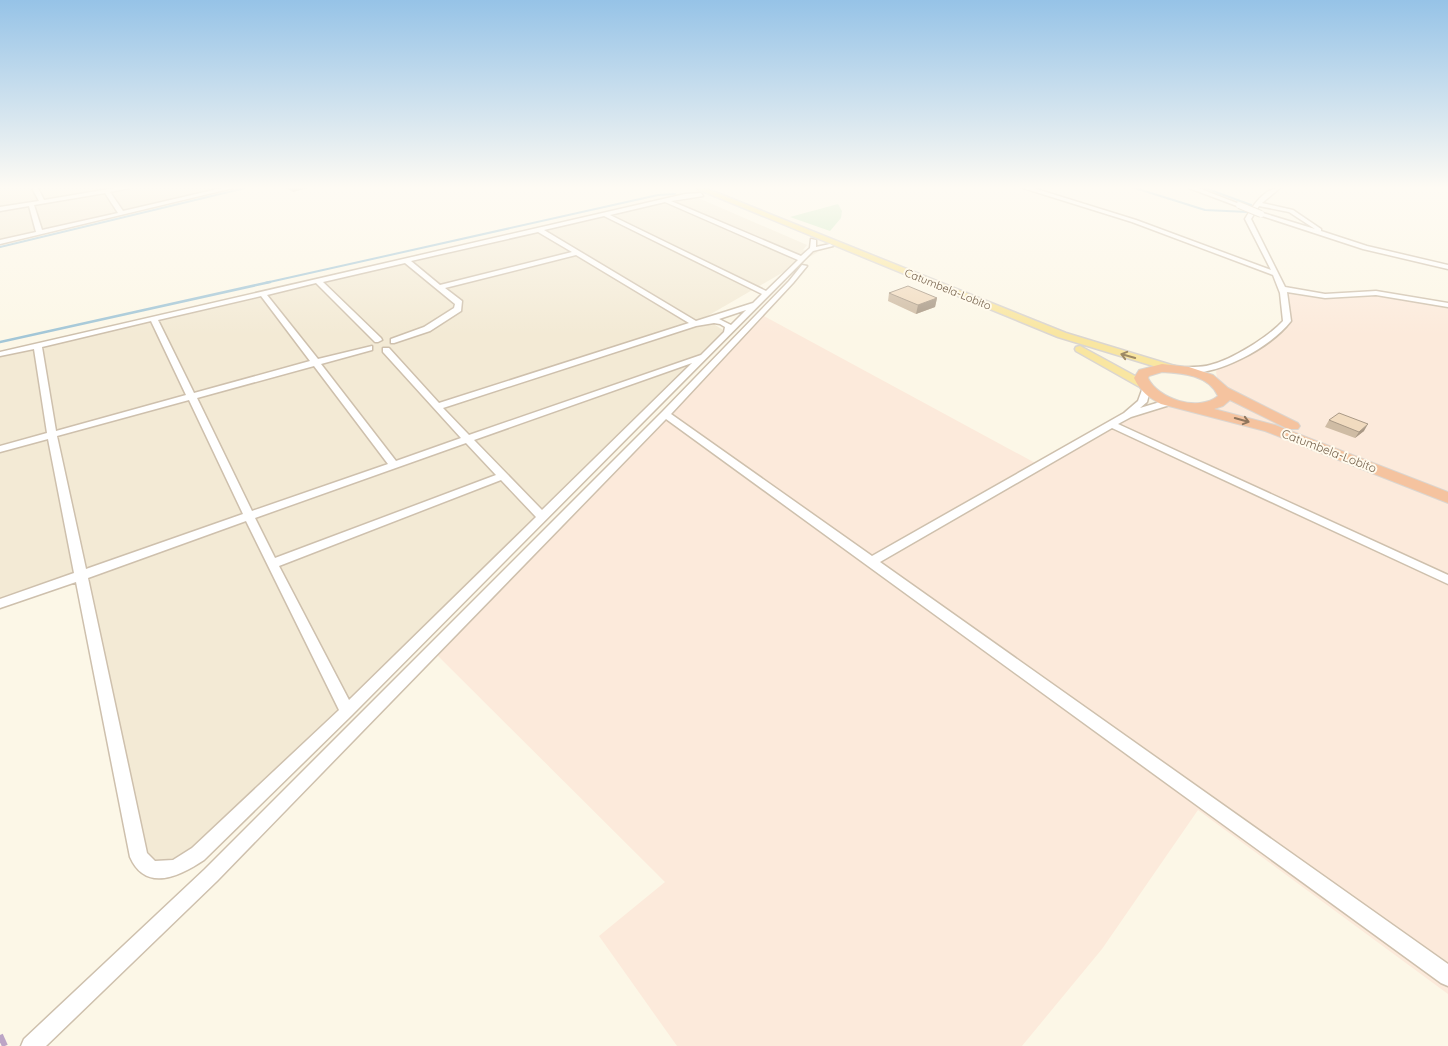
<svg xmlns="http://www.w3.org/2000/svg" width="1448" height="1046" viewBox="0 0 1448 1046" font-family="Quicksand,sans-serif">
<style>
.residential{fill:#f3ead5}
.commercial{fill:#fceadb}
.green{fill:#ceeac5}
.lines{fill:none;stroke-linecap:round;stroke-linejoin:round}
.stream-far1{stroke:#a2c6d7;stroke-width:2}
.stream{stroke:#a2c6d7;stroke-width:2.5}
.minor-casing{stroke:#cec0ad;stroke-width:3}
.major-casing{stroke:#dbd6d0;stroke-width:3}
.highway-casing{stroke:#dbd6d0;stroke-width:2}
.minor{fill:#fff;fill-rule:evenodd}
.major{fill:#f9e6a1;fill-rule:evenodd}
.highway{fill:#f5c39f;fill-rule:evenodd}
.rail{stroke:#bca5c6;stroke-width:6;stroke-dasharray:12 8;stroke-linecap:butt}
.minor-bridge-casing{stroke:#cec0ad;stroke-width:8;stroke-linecap:butt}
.minor-bridge{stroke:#fff;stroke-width:6}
.wall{fill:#cfbca4}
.shaded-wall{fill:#a99986}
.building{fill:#f1dbbf;stroke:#a99986}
.oneway{stroke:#9d8965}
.oneway2{stroke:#8f755c}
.labels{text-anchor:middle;stroke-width:4;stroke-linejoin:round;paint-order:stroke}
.far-street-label{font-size:11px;fill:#75614b;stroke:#fffaed}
.street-label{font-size:12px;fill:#75614b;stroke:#fffaed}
</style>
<rect width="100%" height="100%" fill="#fcf7e7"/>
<path class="residential" d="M0,188H221L0,240Z
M685,196L696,197L807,245L803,250L818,252L704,318L728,333L198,854L150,870L82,575L0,604V354Z"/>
<path class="commercial" d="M1284,289L1317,296L1376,293L1448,305V994L1198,810L1102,949L1022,1046H677L599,936L665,882L432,650L760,314L1039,465L1127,415L1170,402L1191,406L1222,402L1216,372L1219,365L1283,326Z"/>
<path class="green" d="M838,204L842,211L841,218L830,231L790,217Z"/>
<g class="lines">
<path class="stream-far1" d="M1135,188L1205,210L1248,212L1251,205L1205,188
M0,247L245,188
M265,283L658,195L675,194"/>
<path class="stream" d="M0,342L270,282"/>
<g class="minor-casing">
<path id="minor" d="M32,188H38L44,200L115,188H129L110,192L123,211L222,188H233L0,244V240L36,232L29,206L0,211V207L39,201ZM105,193L118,213L42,230L34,205Z
M1023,188H1033L1136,220L1271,270L1245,219C1252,207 1264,188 1280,188L1262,203L1293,210L1321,229V231L1367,246L1448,265V269L1363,249L1259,215V213H1263L1315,229L1289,212L1259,206L1251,219L1285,287L1325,294L1376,291L1448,303V307L1376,295L1325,298L1287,292L1291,321C1270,348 1214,379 1179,372V368C1189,366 1200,368 1210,365C1232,360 1268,337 1283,321L1280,293L1273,275L1132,222Z
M1189,188H1198L1242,205L1237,206Z
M701,193L703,196L671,201L801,256L810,248L811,239L816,240V247L830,244L833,246L813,251L352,715L204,860C180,876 146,893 130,857L76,582L0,608V599L74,573L48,439L0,452V446L47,433L34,349L0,356V352L685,194ZM665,202L798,260L766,291L610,215ZM604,216L762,294L753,303L696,321L544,230ZM538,232L572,252L440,285L411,261ZM576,255L689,323L439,403L389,348H383V352L461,438L396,461L321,364L372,350V346L318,359L267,295L316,283L375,342H378L382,340L381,338L323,282L405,263L455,304L454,308L424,327L391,339V343H394L430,331L461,311L462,301L445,288ZM261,296L310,361L194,393L158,320ZM746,310L731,325L719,319ZM151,321L186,395L56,431L42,347ZM714,323L720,324L725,327L724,332L701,355L469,435L443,408L696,326ZM692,363L542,510L474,440ZM314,366L388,464L252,511L197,398ZM189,400L243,514L86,569L57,436ZM466,443L496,475L275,558L255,518ZM501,480L536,517L349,700L279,566ZM246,521L339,710L192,848L173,860L155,861L147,853L88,578Z
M802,265L807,266L793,283L671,414L872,556L1124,413L1138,401L1142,390L1146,387L1150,390L1147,402L1140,408L1170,399L1175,402L1173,404L1131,417L1118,424L1448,575V584L1112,428L880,562L1448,964V986L1441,983L666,419L217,881L46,1046H21L24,1039L205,869L662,412L789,281Z"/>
</g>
<g class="major-casing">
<path id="major" d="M695,188H705L1066,333L1178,367L1180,369L1174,372L1170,371L1058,337Z
M1080,346L1146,382L1148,384L1146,386H1138L1076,351L1075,349L1076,347Z"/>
</g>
<g class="highway-casing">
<path id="highway" d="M1162,364L1189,367L1213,375L1228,388L1298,423L1300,426L1298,429H1288L1230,400L1223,406L1214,409L1275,425L1448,492V503L1265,431L1161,404C1148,397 1140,391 1134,378L1139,370ZM1162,372C1182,373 1209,375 1218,396C1198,412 1158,399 1148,378L1149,376Z"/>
</g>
<use href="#minor" class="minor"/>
<use href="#major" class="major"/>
<use href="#highway" class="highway"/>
<path class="rail" d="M0,1035L5,1046"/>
<g class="minor-bridge-casing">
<path id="minor-bridge" d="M1239,205L1261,214"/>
</g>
<use href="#minor-bridge" class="minor-bridge"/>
</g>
<path class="wall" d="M285,188H307L293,192Z
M889,293L937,298L935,307L916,314L888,301Z
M1329,420L1364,431L1355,438L1325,427Z"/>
<path class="shaded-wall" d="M292,188H307L293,192Z
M937,298L935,307L916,314L918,305Z
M1368,424L1364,431L1355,438L1359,432Z"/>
<path class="building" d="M908,286L937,298L918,305L889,293Z
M1339,413L1368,424L1359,432L1329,420Z"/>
<defs><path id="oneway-shaft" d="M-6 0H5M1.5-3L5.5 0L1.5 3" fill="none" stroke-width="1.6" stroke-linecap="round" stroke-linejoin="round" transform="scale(1.25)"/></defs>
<use class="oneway" href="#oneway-shaft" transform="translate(1128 356) rotate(-164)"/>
<use class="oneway2" href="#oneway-shaft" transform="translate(1242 420) rotate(16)"/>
<linearGradient id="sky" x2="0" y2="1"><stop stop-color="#96c3e7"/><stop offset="0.56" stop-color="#fefbf4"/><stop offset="1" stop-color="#fefbf4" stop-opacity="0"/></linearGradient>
<rect width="1448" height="335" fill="url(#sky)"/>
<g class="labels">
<g class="far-street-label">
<text transform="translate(948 289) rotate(22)" y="4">Catumbela-Lobito</text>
</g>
<g class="street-label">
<text transform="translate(1329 451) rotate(21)" y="4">Catumbela-Lobito</text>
</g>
</g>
</svg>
